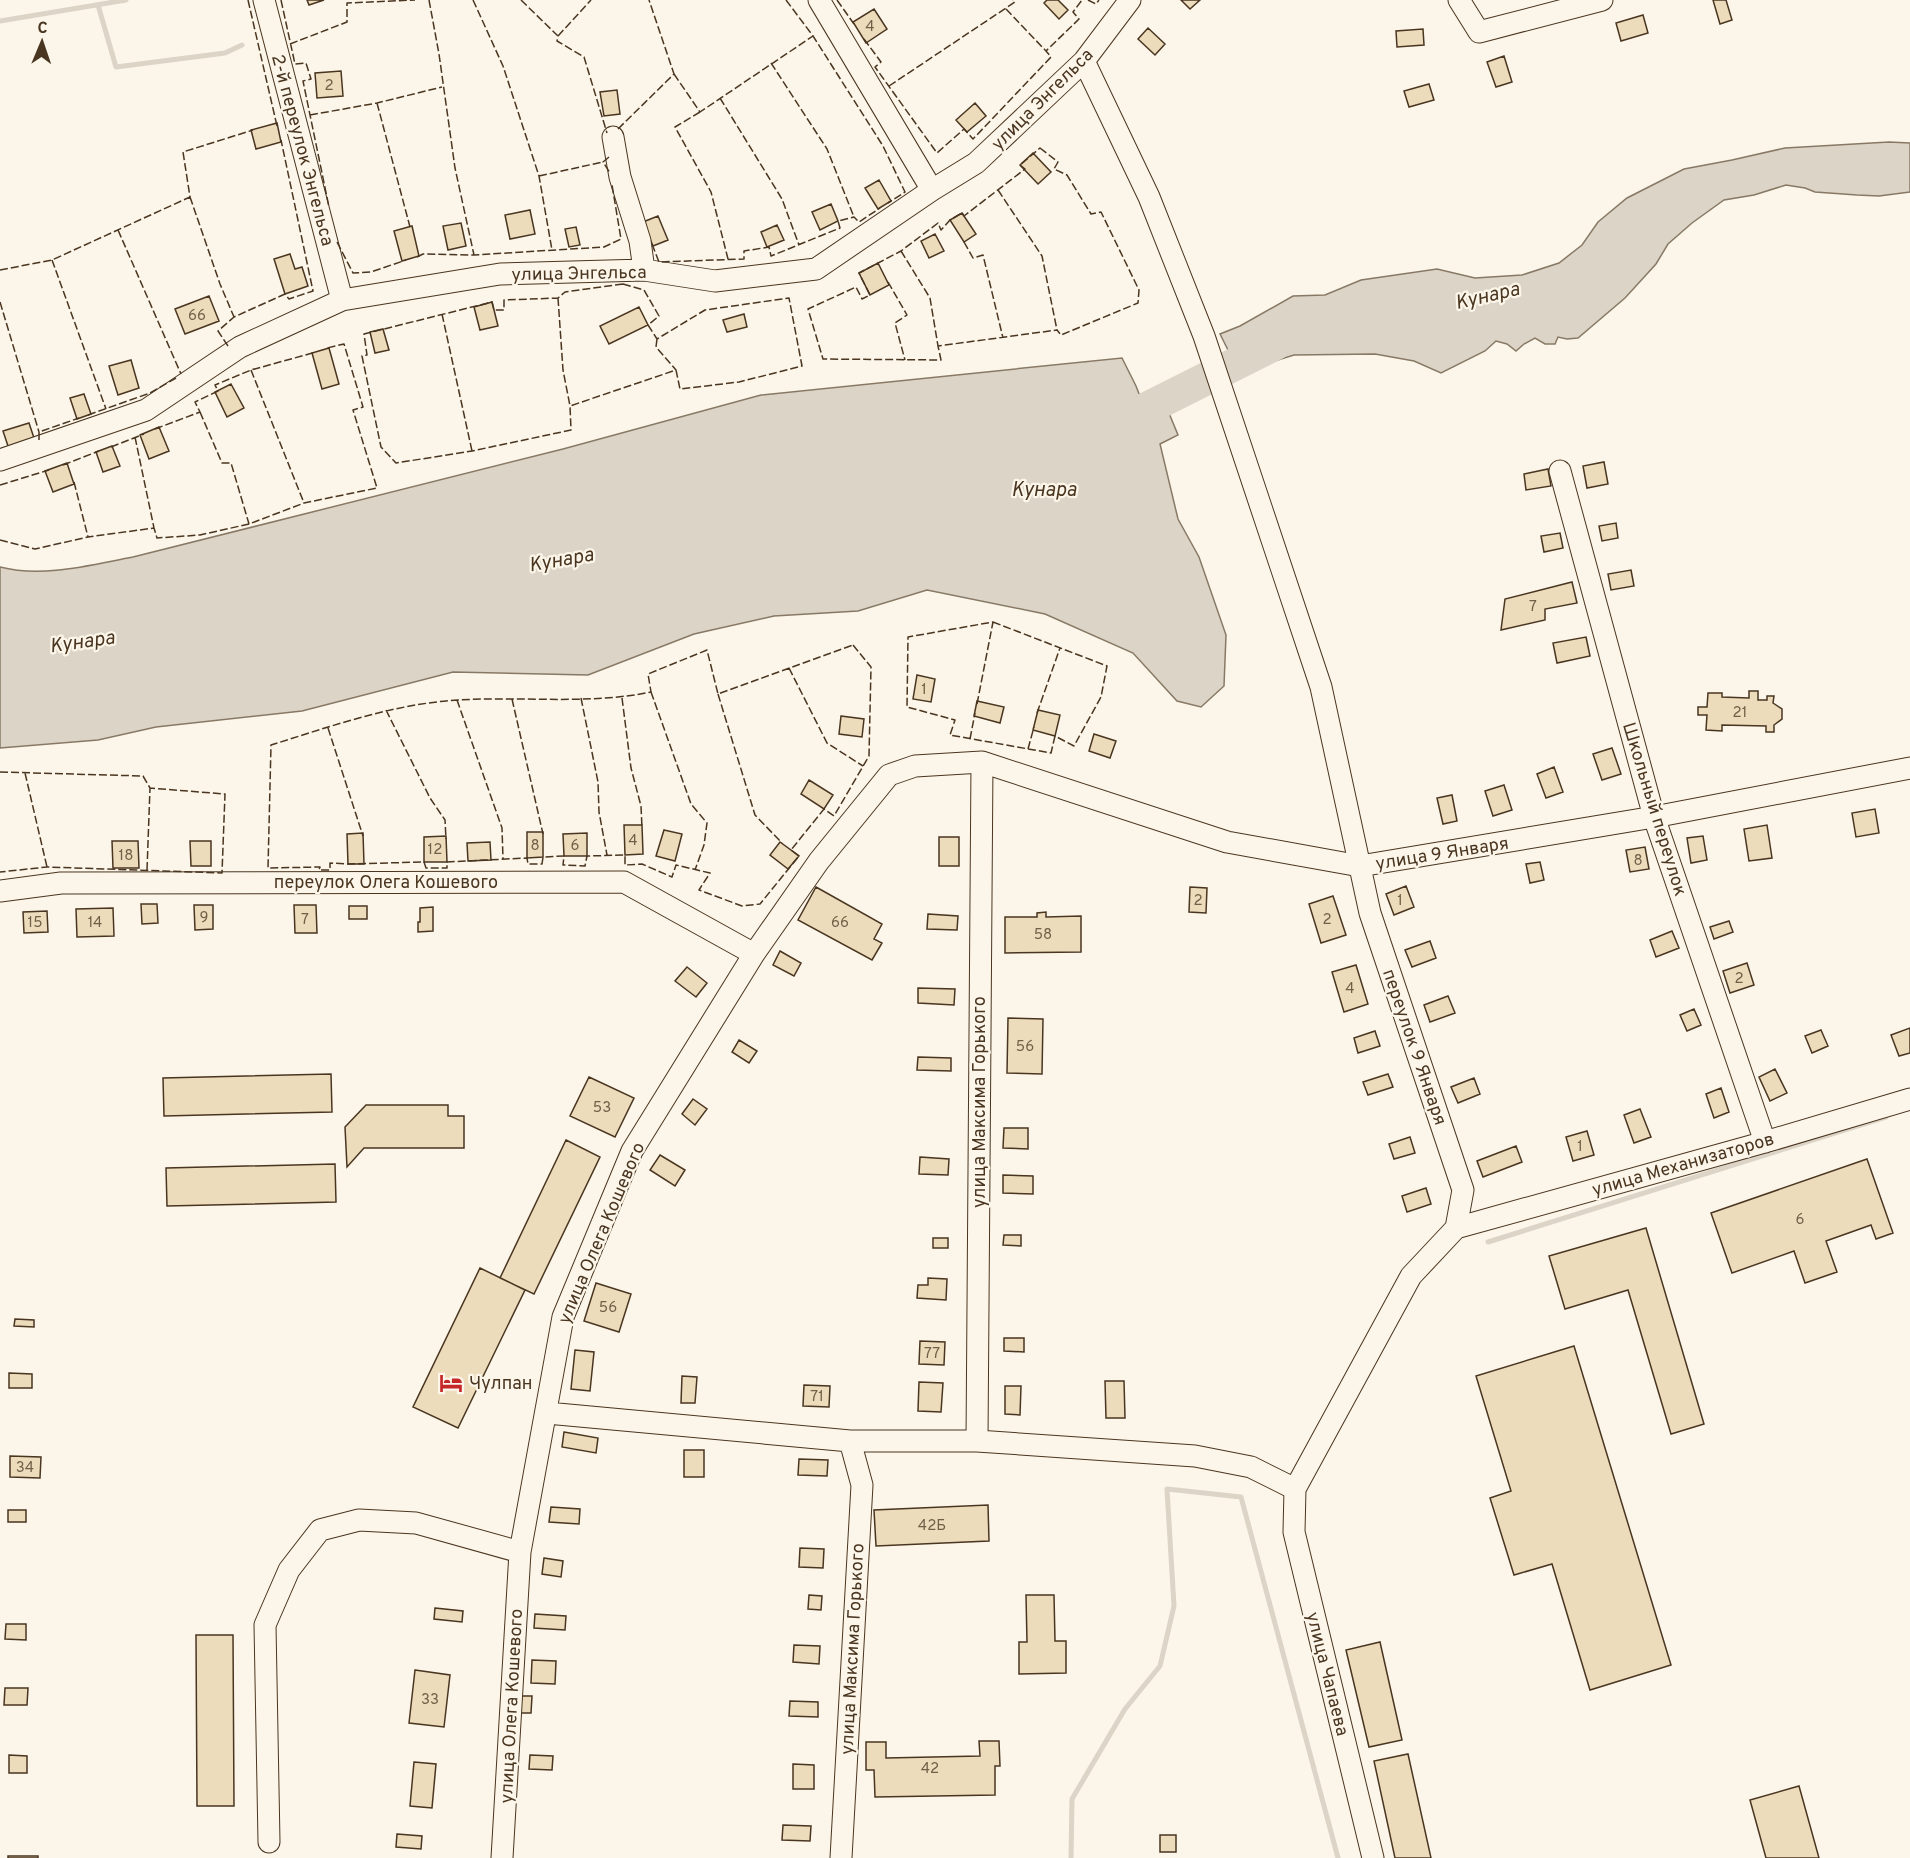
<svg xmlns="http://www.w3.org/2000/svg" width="1910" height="1858" viewBox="0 0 1910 1858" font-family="Overpass,sans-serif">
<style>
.water{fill:#dcd4c6;stroke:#887966;stroke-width:1.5}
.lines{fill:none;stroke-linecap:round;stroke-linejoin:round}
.stream{stroke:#dcd4c6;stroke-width:5}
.river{stroke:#dcd4c6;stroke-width:33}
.building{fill:#ecdcbc;stroke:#4a3520;stroke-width:1.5}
.minor-casing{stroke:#4a3520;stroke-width:23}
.minor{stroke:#fbf6e9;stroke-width:21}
.fence{stroke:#4a3520;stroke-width:1.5;stroke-dasharray:8 3;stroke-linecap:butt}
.labels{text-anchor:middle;stroke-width:4.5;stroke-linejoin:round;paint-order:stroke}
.number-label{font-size:15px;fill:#725f47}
.street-label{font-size:18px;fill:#4a3520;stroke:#fbf6e9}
.poi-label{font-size:18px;fill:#4a3520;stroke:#fbf6e9;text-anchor:start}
.water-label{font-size:20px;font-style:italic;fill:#4a3520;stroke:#fbf6e9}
</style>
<rect width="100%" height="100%" fill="#fbf6e9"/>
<path class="water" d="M1889,142L1910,143V192L1879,196L1857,195L1815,192L1805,188L1786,185L1754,195L1724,200L1692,223L1668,244L1656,264L1625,298L1578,338L1567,339L1558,337L1555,344H1545L1535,338L1524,344L1516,351L1507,344L1496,341L1485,351L1441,373L1414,361L1375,354L1294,355L1239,372L1220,334L1240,326L1293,296L1325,295L1361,280L1437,269L1475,278L1522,275L1559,263L1582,245L1598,222L1627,198L1684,169L1732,160L1785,148Z
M1122,358L1136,386L1143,404L1164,401L1178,435L1160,444L1178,519L1199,557L1226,635L1224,686L1201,707L1177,701L1133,653L1045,614L927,590L858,611L774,616L694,634L588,675L453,672L302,711L156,727L98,740L0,748V567C43,578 90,565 133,557L563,449L761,395Z"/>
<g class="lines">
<path class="stream" d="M98,5L116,67L225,53L242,45
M0,21L126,0
M1488,1242L1886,1117
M1071,1858L1072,1799L1125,1709L1160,1666L1174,1606L1167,1489L1241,1497L1338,1858"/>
<path class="river" d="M1120,422L1275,344"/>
</g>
<path class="building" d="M307,0H324L309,5Z
M1047,0H1058L1068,10L1059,19L1044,3Z
M1181,0H1200L1190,9Z
M1713,0H1726L1732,20L1720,24Z
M874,9L887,29L866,43L853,22Z
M1643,15L1648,33L1621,41L1616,23Z
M1148,28L1165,44L1155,55L1138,39Z
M1423,29L1424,45L1397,47L1396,31Z
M1504,56L1512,82L1496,87L1487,62Z
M341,71L343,96L317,98L315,73Z
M1429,84L1434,100L1409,107L1404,91Z
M617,90L620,114L604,116L600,92Z
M975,103L986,116L967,132L956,120Z
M277,123L281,142L256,149L251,130Z
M1033,153L1051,172L1038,184L1020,165Z
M879,180L891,201L878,209L865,188Z
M831,204L838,221L820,230L812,212Z
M530,210L535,234L510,239L505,215Z
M962,213L976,234L964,242L950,220Z
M658,216L668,240L653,246L643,222Z
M461,223L466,246L448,250L443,226Z
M777,225L784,240L767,247L761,232Z
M412,226L419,256L402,261L394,231Z
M576,227L580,245L569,247L565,229Z
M935,234L944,251L929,258L921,241Z
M290,254L295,269L302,267L308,286L285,294L274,259Z
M878,263L889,285L870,295L859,273Z
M209,296L219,321L185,334L175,309Z
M492,302L498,326L480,330L474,307Z
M639,307L648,325L609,344L600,326Z
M744,314L747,327L727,332L723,320Z
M383,329L389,350L375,353L370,332Z
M329,348L339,384L322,389L312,353Z
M131,360L139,388L118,395L109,366Z
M231,384L244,408L227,417L215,392Z
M84,394L91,414L77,419L70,398Z
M29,423L35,441L9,449L3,431Z
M159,427L169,451L149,459L140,435Z
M112,446L120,466L103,472L96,452Z
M1604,462L1608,484L1587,488L1583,466Z
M67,463L74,484L53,492L45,471Z
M1548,469L1551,486L1526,490L1524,474Z
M1616,523L1618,538L1602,541L1599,526Z
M1560,533L1563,548L1544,552L1541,536Z
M1631,570L1634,586L1611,590L1608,574Z
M1572,582L1577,603L1545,609V620L1501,630L1505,599Z
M1586,637L1590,656L1557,663L1553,643Z
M917,675L935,679L931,702L913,699Z
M1749,691H1758V700H1767V696H1774L1773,703L1782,709V719L1774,725V732H1766V726L1722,725V731L1706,730L1707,715H1698V707H1707L1708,693H1722V697L1749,698Z
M977,701L1004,707L1000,723L974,716Z
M1038,710L1060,715L1055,736L1033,730Z
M841,716L864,719L862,737L839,734Z
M1094,734L1116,741L1110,758L1089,751Z
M1612,748L1621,774L1602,780L1593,754Z
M1554,767L1563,792L1546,798L1537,774Z
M809,780L833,795L824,809L801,794Z
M1504,785L1512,810L1493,816L1485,791Z
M1452,795L1457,821L1443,824L1437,798Z
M1875,809L1879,833L1856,837L1852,813Z
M624,825H642L643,854L625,855Z
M1767,825L1772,858L1749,861L1744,829Z
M664,830L682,834L675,861L656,856Z
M527,832H543V857L527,858Z
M363,833L364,864H348L347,834Z
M587,833V856H564L563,834Z
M446,836L447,862H424V837Z
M1703,836L1707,860L1691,863L1687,838Z
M939,837H959V866H939Z
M112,841H138L139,868H113Z
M190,841H211V866H191Z
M490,842L491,860L468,861L467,843Z
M780,842L799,856L788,869L770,855Z
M1645,847L1649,869L1630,872L1626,850Z
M1540,862L1544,880L1530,883L1526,864Z
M1406,886L1414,907L1394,915L1386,894Z
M816,887L882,924L874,939L882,943L872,960L798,920Z
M1190,887L1207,888L1206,913L1189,912Z
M1333,896L1346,935L1321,943L1309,904Z
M141,904H157L158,923L142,924Z
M194,905H213V929L195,930Z
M294,905H316L317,933H295Z
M349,906H367V919H349Z
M433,907V931L418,932V922H420V908Z
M113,908L114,936L77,937L76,909Z
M47,911L48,932L24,933L23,912Z
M1046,912V917L1081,916V952L1005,953V917H1037V913Z
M928,914L958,916L957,930L927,929Z
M1729,921L1733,932L1714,939L1710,927Z
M1672,931L1679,948L1656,957L1650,940Z
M1430,941L1436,958L1412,967L1405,950Z
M780,951L801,963L794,976L773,965Z
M1747,963L1754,985L1730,993L1723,971Z
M1356,965L1368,1004L1344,1012L1332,972Z
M687,967L707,983L696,997L675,981Z
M918,988L955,989L954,1005L918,1003Z
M1448,996L1455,1013L1430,1022L1424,1005Z
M1694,1009L1701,1025L1687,1031L1680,1015Z
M1008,1018L1043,1019L1042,1074L1007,1073Z
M1910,1028V1053L1899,1056L1891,1035Z
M1821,1030L1828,1046L1812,1053L1805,1036Z
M1375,1031L1380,1046L1358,1053L1354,1038Z
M739,1040L757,1051L749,1063L732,1052Z
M918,1057L951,1058V1071L917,1070Z
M1775,1069L1787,1093L1770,1101L1759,1077Z
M331,1074L332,1112L164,1116L163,1078Z
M1388,1074L1393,1087L1368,1095L1363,1082Z
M589,1077L634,1098L615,1137L570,1116Z
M1474,1078L1480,1094L1458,1103L1451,1087Z
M1721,1088L1729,1112L1714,1118L1706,1094Z
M693,1099L707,1109L695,1125L682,1114Z
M366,1105H448V1116H464V1148H364L347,1167L345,1127Z
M1640,1109L1651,1137L1634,1143L1624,1115Z
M1004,1128H1028V1149L1003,1148Z
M1587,1131L1594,1155L1573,1161L1566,1137Z
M1410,1137L1415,1153L1394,1159L1389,1144Z
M566,1140L600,1157L534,1294L500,1278Z
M1516,1146L1522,1162L1483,1177L1477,1161Z
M660,1155L685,1170L675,1186L650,1170Z
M920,1157L949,1159L948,1175L919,1174Z
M1867,1159L1893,1233L1876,1239L1871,1225L1826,1241L1837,1272L1805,1283L1794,1251L1732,1273L1711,1213Z
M335,1164L336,1202L167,1206L166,1168Z
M1003,1175L1033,1176V1194L1003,1193Z
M1426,1188L1431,1204L1407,1212L1402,1196Z
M1646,1228L1704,1424L1671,1434L1628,1290L1565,1309L1549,1256Z
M1004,1235H1021V1246L1003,1245Z
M933,1238H948V1248H933Z
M480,1268L525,1290L458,1428L413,1407Z
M928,1278L947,1279L946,1300L917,1298L918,1285H928Z
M596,1283L631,1294L619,1332L584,1321Z
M15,1319L34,1320V1327L14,1326Z
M1004,1338H1024V1352L1004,1351Z
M920,1341L945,1342L944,1365L919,1364Z
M1574,1346L1671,1665L1590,1690L1552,1564L1514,1575L1490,1498L1511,1491L1476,1376Z
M575,1350L594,1352L590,1391L571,1389Z
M9,1373L32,1374V1388H9Z
M682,1376L697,1377L695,1403H681Z
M1105,1381H1124L1125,1418H1106Z
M919,1382L943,1383L941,1412L918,1411Z
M804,1385L830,1386L829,1407L803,1406Z
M1005,1386H1021L1020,1415L1005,1414Z
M564,1432L598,1438L596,1453L562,1447Z
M684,1450H704V1477H684Z
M10,1456L41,1457L40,1478L10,1477Z
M799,1459L828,1460L827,1476L798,1475Z
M988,1505L989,1541L876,1546L874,1510Z
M551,1507L580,1509L579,1524L549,1522Z
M8,1510H26V1522H8Z
M800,1548L824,1549L823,1568L799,1567Z
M544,1558L563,1561L561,1577L542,1574Z
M809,1595L822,1596L821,1610L808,1609Z
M1026,1595H1054L1055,1641H1066V1673L1019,1674V1642H1027Z
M435,1608L463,1611L462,1622L434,1619Z
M535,1614L566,1616L565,1630L534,1628Z
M6,1624H26V1640L5,1639Z
M196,1635H233L234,1806H197Z
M1380,1642L1402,1740L1369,1747L1346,1650Z
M794,1645L820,1646L819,1664L793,1662Z
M532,1660L556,1661L555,1684L531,1683Z
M415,1670L450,1675L444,1727L409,1723Z
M5,1688H28L27,1705H4Z
M520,1696H532L531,1713H519Z
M790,1701L818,1702V1717L789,1716Z
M979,1741H999L1000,1766H995V1795L875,1797L874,1770H866V1742H886V1758L980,1756Z
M1408,1754L1431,1858H1395L1374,1761Z
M9,1755L27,1756V1773H9Z
M530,1755L553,1756L552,1770L529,1769Z
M414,1762L436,1764L432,1808L410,1806Z
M793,1764L814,1765V1789H793Z
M1799,1786L1819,1858H1766L1750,1800Z
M783,1825L811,1826L810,1841L782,1840Z
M397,1834L422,1836L421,1849L396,1847Z
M1160,1835H1176V1852H1160Z
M8,1856H38V1858H8Z"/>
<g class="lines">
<g class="minor-casing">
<path id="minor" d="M264,0L342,300
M819,0L932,190
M1459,0L1479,32L1602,0
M1084,61L1149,197L1204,336L1321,687L1370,913L1463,1190L1456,1228
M613,137L620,177L640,241L644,270
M0,460L146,410L240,347L342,300L500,274L644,270L715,281L816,269L932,190L976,163L1084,61L1130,0
M1560,471L1654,817L1765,1142
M0,891L61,883L624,882L754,954
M1456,1228L1765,1142L1910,1099
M547,1413L850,1441H977L1195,1456L1251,1467L1295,1489
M977,1441L982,762
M269,1842L265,1625L289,1570L320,1530L359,1520L416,1523L520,1552
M502,1858L520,1552L563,1317L632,1151L754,954L819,861L889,775L915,766L982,762L1227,842L1360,866L1654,817L1910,768
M841,1858L862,1485L850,1441
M1373,1858L1294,1532L1295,1489L1411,1276L1456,1228"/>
</g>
<use href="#minor" class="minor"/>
<path class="fence" d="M248,0L277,126
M281,0L295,64L306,63L311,79L303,81L329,207
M429,0L439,54L455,168L474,255
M473,0L503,66L539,176L552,250
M521,0L558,36L557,41L584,57L607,133
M786,0L813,36L883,146L905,192L888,203
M837,0L854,24
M1088,0L1096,4L1099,0
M1006,9L1046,51
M558,36L591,0
M864,39L881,62L875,67L937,153L964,129L973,139L1051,57L1046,51L1079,19L1073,12L1082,0
M290,44L347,22V3L415,0
M771,63L827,149L854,217
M674,74L700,112L813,36
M889,86L1015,2L1013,0
M720,98L782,199L799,245
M377,103L410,227
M700,112L675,127L711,192L728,259
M310,115L377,103L442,87
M618,129L674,74L649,0
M1040,148L1058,162L1054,169L1067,175L1091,214L1101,212L1139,290L1138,303L1061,335L1057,330L938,346L941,360L823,359L808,309L856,287L862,299L870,295L859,273L901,251L938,223L941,230L950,220L962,213L964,216L1025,169L1020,165Z
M609,157L603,162L610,173
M539,176L603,162
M998,190L1042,256L1057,330
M190,197L220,284L234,317
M118,230L181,374
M337,242L353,273L371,272L406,260
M964,242L973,258L983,255L1003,338
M652,244L659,262L744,259V251L769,247L771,256L840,228L838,221L854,217L859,222L880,208
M901,251L930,298L938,346
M417,257L423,254L474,255L604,247L621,239L612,185
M52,260L106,409
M0,270L52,260L190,197L183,152L253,130
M888,282L907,315L895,323L905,360
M623,284L644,290L659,316L648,325L657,339L705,310L789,298L802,366L739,382L680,389L676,370L570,406L571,430L472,451L396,463L381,447L362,356L367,355L364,334L492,302L494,310H504V300L558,298L565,292Z
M558,298L563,370L570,406
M0,302L39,432
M442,314L472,451
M657,339L656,347L676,370
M228,346L218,331L234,317L285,294L289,299L313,291L281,140
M251,370L304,503
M200,412L222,463H231L249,524
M88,415L150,393L176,378
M155,429L200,412L195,402L218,391L215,385L251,370L316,352
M135,437L154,528
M39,440V432L79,418
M111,447L144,434
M63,465L99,451
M74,482L88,537
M0,485L49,470
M0,540L35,549L88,537L154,528L157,538L200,535L249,524L304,503L377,488L353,410L363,407L344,344L327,348
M993,622L1107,666L1101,697L1074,746L1055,736L1051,753L950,735L955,720L907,707L908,637Z
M853,645L871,667L869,756L834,816L824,809L791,850L799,856L760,904L742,906L699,890L710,873L676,865L672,877L642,864L625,865V855L587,856L585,866L563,865L564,856L543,857L542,864H528L527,858L447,862V868H426L424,862L348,864L330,863V870H319L320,867L268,868L271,745C332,726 393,704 458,700C522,696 588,705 651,692L648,674L707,650L718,694Z
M789,668L827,743L863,766
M651,692L691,804L707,823L704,845L695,870
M718,694L755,815L782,843
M581,698L598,782L599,812L607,855
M622,698L631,768L641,806L642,828
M512,699L543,834
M457,700L502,828L503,859
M977,704L993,622
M386,710L430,798L445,820L446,839
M1037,713L1060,648
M328,728L363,836
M970,739L975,713
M1028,749L1034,727
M0,772L143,776L150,788L225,794L222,873L47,867L0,872
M25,773L47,867
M147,870L150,788"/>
</g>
<defs>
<g id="hotel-bare" transform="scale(1.8)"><path d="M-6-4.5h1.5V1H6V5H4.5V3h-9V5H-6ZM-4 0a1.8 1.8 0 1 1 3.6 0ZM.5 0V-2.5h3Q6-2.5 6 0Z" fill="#c62828" stroke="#fbf6e9" stroke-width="2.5" paint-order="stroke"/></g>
</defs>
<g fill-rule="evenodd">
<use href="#hotel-bare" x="451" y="1383"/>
</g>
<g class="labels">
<g class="number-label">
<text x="870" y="31">4</text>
<text x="329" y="90">2</text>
<text x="197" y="320">66</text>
<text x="1533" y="611">7</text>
<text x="924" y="694">1</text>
<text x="1740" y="717">21</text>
<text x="633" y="845">4</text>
<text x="535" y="850">8</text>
<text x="575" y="850">6</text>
<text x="435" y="854">12</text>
<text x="126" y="860">18</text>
<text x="1638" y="865">8</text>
<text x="1198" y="905">2</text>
<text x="1400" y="905">1</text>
<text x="204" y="922">9</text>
<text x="305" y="924">7</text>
<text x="1327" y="924">2</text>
<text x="35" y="927">15</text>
<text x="95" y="927">14</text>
<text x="840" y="927">66</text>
<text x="1043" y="939">58</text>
<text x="1739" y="983">2</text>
<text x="1350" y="993">4</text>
<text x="1025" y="1051">56</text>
<text x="602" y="1112">53</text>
<text x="1580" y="1151">1</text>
<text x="1800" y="1224">6</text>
<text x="608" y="1312">56</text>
<text x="932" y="1358">77</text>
<text x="817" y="1401">71</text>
<text x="25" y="1472">34</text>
<text x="932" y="1530">42Б</text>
<text x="430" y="1704">33</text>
<text x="930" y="1773">42</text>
</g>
<g class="street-label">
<text transform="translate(1042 99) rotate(-45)" y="6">улица Энгельса</text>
<text transform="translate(303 150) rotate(75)" y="6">2-й переулок Энгельса</text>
<text transform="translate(579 273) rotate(-1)" y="6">улица Энгельса</text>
<text transform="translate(1655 809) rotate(73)" y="6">Школьный переулок</text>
<text transform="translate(1442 853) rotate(-9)" y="6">улица 9 Января</text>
<text x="386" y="888">переулок Олега Кошевого</text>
<text transform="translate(1415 1047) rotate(71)" y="6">переулок 9 Января</text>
<text transform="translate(979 1102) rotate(-90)" y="6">улица Максима Горького</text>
<text transform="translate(1683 1164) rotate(-16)" y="6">улица Механизаторов</text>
<text transform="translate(601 1233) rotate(-67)" y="6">улица Олега Кошевого</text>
<text transform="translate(852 1649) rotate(-87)" y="6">улица Максима Горького</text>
<text transform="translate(1328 1674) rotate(76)" y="6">улица Чапаева</text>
<text transform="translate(511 1706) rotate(-87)" y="6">улица Олега Кошевого</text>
</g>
<g class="poi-label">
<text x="469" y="1389">Чулпан</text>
</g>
<g class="water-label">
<text transform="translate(1487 295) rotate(-13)" y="7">Кунара</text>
<text x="1044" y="496">Кунара</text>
<text transform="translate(561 559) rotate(-10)" y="7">Кунара</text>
<text transform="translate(82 641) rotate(-8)" y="7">Кунара</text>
</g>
</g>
<g transform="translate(42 42) rotate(2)" stroke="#fbf6e9" stroke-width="4.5" paint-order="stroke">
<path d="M0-4.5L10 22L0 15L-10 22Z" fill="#4a3520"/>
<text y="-9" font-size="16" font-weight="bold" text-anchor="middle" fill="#4a3520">С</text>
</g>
</svg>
